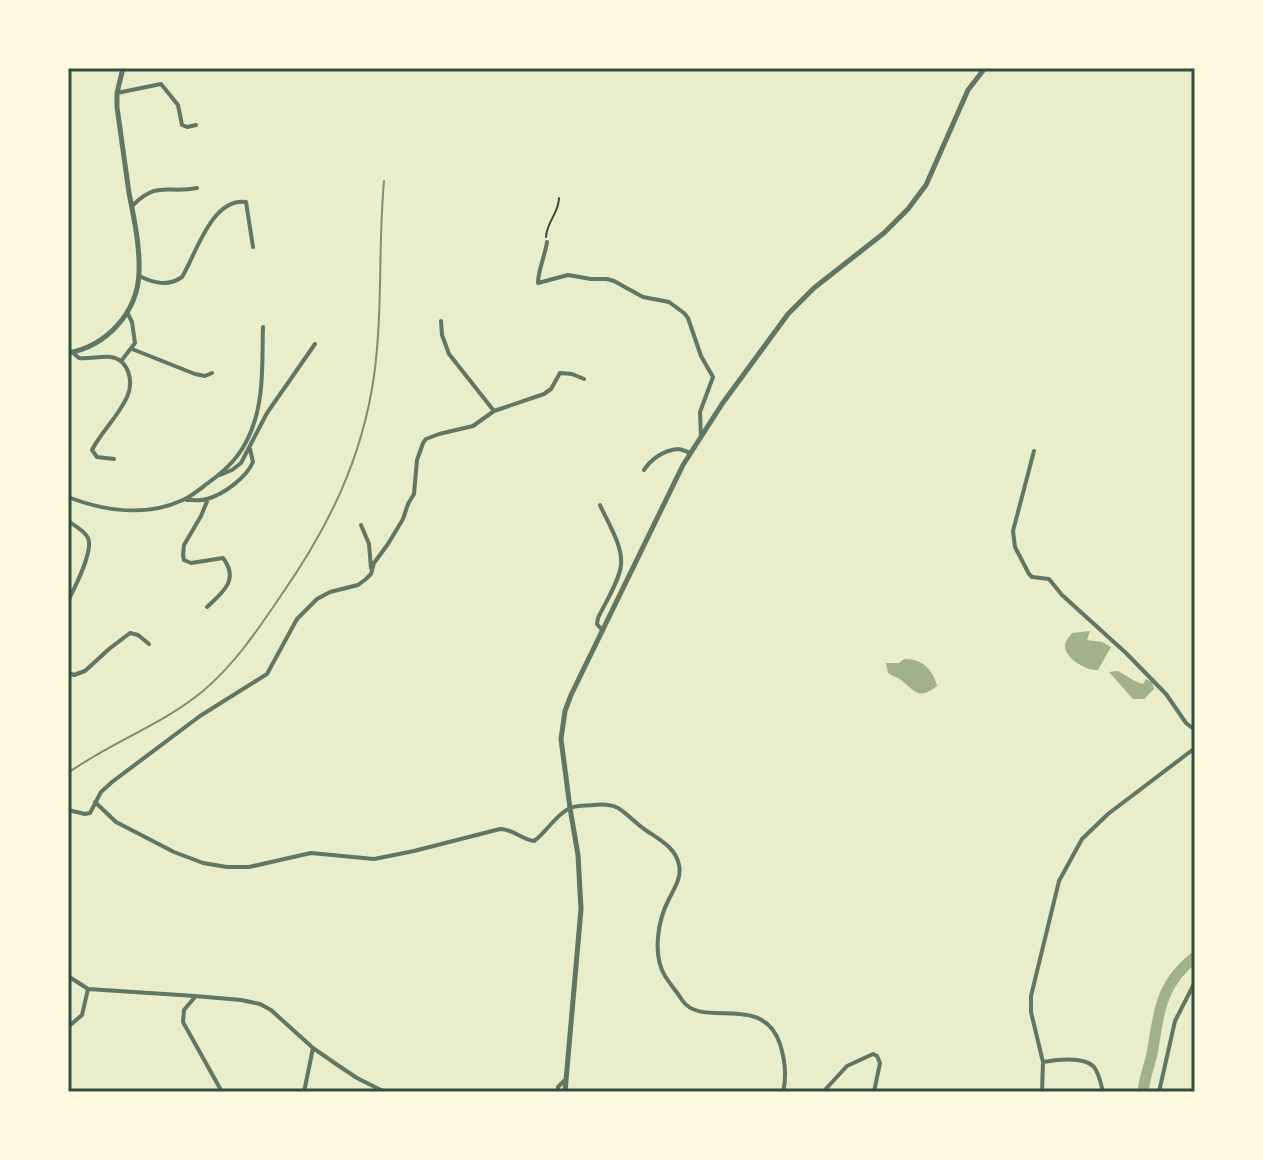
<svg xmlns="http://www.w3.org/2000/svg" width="1263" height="1160" viewBox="0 0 1263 1160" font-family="Arial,sans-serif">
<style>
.water{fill:#a3b18a}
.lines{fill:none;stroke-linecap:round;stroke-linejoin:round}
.river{stroke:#a3b18a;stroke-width:11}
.path{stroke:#344e41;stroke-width:2}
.minor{stroke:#617663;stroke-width:4}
.tertiary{stroke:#617663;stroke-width:5}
.rail{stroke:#7c8e77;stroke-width:2}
.neatline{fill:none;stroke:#344e41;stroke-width:3}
</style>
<rect width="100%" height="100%" fill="#e9edc9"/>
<path class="water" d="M1090,631L1087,640L1102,642L1111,647L1098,670C1087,671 1063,658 1065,644C1066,640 1069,637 1072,633Z
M904,659C921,658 933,669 937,686C918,700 916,692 901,680C897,677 892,676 888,673L886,663H899Z
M1117,671C1126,674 1133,682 1143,684L1146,679L1152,682L1154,689L1144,699H1133L1109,672Z"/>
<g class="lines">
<path class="river" d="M1143,1092C1144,1079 1149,1067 1152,1054C1159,1014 1159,985 1195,957"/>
<path class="path" d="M546,237C547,221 559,213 559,198"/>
<path class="minor" d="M117,93L161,84L178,105L182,125L187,127L196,125
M132,206C158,180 167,194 197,188
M547,242C545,256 538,270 538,283L568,275L591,279H607L614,281L643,297L669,302L684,313L688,318L701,356L713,377L700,412L701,437
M139,276C154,283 168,287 182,277C196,254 212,197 246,202L253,247
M132,349L195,374L205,376L212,373
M72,352L79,358C89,359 101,356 111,357C129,360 134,382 127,397C118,417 101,432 92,450L97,457L114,459
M122,360L135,343L132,322L127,312
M494,411L544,394L551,389L560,373L572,374L584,379
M1034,451L1013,531L1015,547L1029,574L1032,577L1049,579L1062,595L1126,653L1166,694L1186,723L1195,730
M644,470C651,459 664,450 678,449C682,449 686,452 691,453
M220,475L232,470L241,463L267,413L315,344
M68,497C104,511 146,517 183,500C192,496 200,489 208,483C233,465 246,449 255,420C264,390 262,357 263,327
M187,500C193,500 201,501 207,499C224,494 246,478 253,462L250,449
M600,505C608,523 623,546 621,565C619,582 605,603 598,618L597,624L603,631
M68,521C74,525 85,531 88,538C94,551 74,589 68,601
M361,525L369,544L371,568
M207,607C222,593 240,580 223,558L191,563L184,560L183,555L184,545L201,516L208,499
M68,673L74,675L85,671L109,649L130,633L138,635L149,644
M95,802L116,822L174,852L203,863L227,867H249L311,853L374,859L414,851L500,829C513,829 521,839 534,841C547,832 555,815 570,808C577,805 587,806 594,805C603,804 610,804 618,808C628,814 636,824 647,831C659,839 676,848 679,865C682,877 674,889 669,899C658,920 652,954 665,976C670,984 677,992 682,1000C702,1030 762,991 780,1044C785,1060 787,1076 783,1092
M68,810L85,814L90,813L101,792L112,782L200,716L267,674L297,619L317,599L330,592L358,585L366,579L371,574L374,563L388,544L403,519L408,504L414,494L417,460L423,443L426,439L439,434L473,426L494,411L449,354L442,335L441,321
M68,976L88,989L195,996L241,1000L260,1004L271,1010L313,1048L339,1066L357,1078L385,1092
M195,997L184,1010L183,1022L222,1092
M68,1027L82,1015L88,989
M1043,1062C1055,1060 1084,1056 1094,1067C1099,1073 1101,1084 1103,1092
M304,1092L313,1048
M558,1092V1087L565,1080
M823,1092L847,1066L873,1054L877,1056L880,1063L874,1092
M1042,1092L1043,1062L1031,1012V996L1059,881L1082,839L1108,814L1195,748
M1159,1092L1175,1021L1195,982"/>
<path class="tertiary" d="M68,353C107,346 138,312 139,272C140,246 134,218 129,193C125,164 121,136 117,107V93L123,68
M565,1092L581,909L578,855L570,808L561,739L565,711L571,695L683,465L722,404L788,314L814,288L884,233L908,209L926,185L968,90L985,68"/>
<path class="rail" d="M68,773C111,742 162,725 203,691C234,665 257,631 280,597C328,528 362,460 374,376C383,311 378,246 384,181"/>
</g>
<rect width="1263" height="1160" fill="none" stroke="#fefae0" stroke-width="140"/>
<rect x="70" y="70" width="1123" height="1020" class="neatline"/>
</svg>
